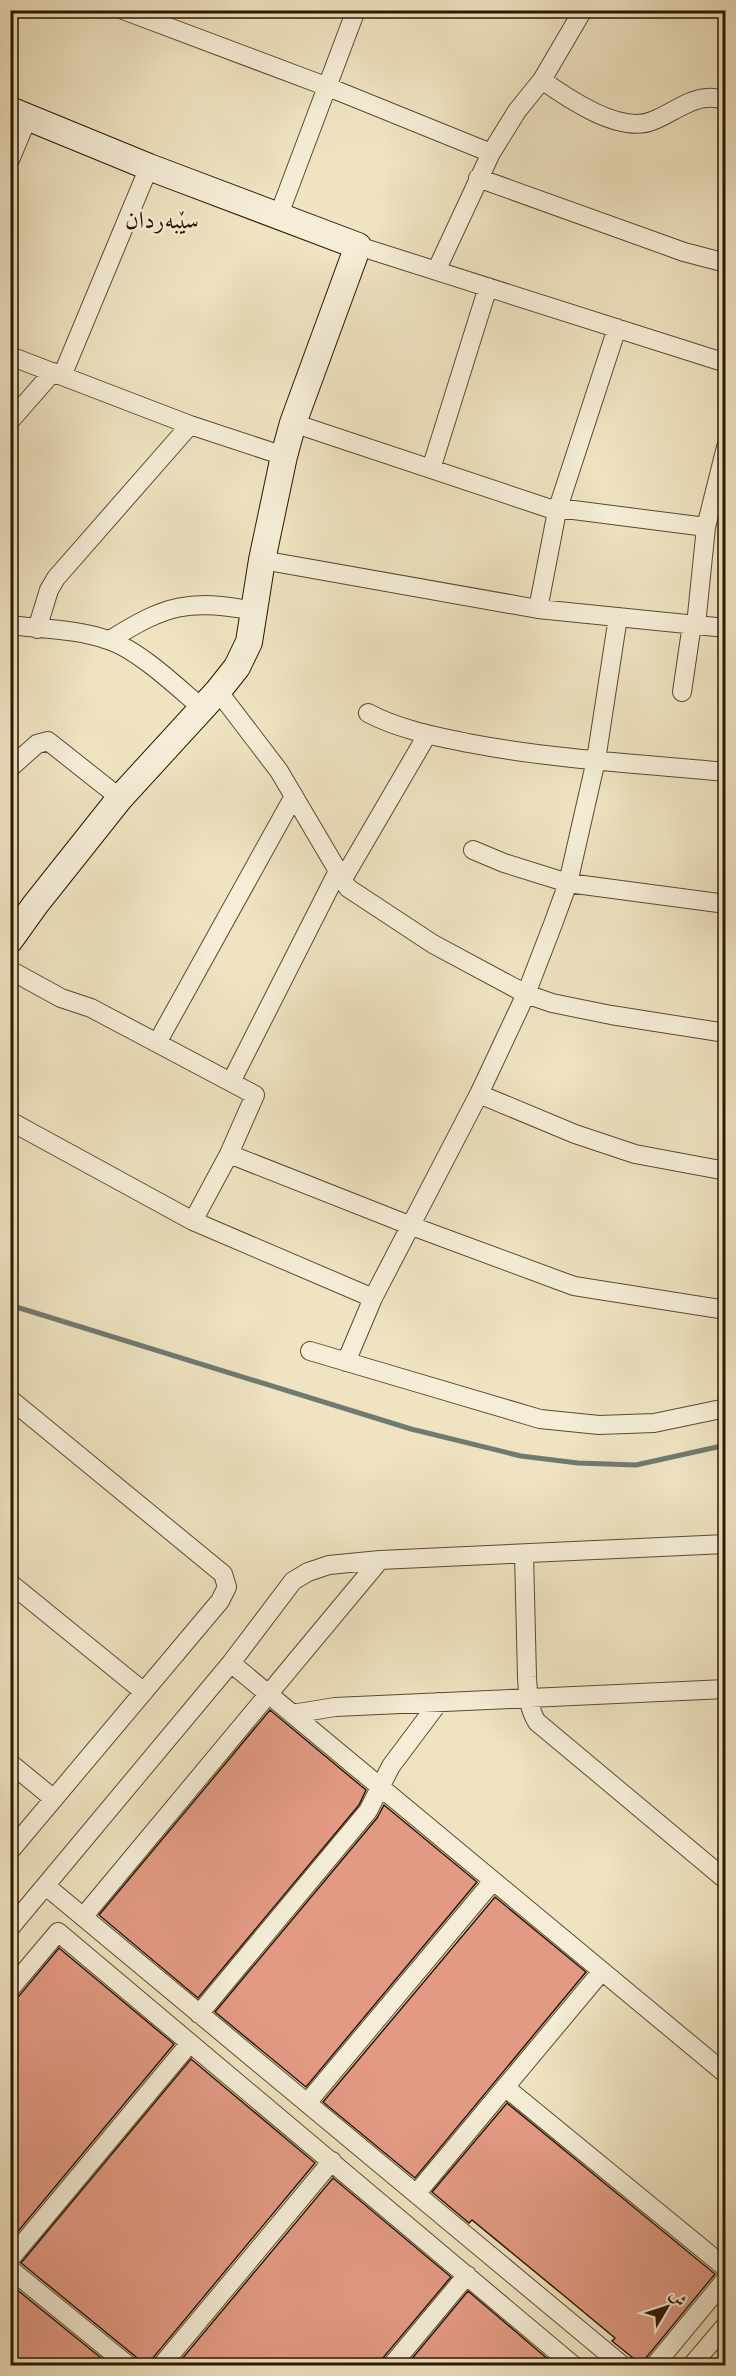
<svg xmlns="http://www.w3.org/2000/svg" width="736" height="2376" viewBox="0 0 736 2376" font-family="Vollkorn,Amiri,serif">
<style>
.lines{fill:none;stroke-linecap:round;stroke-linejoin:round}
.stream{stroke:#6f7a71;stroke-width:5}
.building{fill:#e39a85;stroke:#2b1600;stroke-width:1.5}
.street-casing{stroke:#5c4930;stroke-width:20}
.secondary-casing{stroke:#2b1600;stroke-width:28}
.street{stroke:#f5edd7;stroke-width:18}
.secondary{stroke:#f5edd7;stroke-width:26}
.labels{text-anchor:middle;stroke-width:5;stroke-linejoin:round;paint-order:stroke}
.quarter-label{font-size:24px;fill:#2b1600;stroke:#f5edd7}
</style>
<rect width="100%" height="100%" fill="#efe3c1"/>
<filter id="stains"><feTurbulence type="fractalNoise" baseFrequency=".00333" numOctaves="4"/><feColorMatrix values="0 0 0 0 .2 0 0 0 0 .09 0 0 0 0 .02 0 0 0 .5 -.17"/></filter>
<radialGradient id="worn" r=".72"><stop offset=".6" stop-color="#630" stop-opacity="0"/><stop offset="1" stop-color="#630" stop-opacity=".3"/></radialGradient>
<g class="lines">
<path class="stream" d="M10,1305L411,1429L521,1456L578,1463L636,1465L726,1445"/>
</g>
<path class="building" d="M270,1710L366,1790L359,1805L198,1998L99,1915Z
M384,1805L477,1882L306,2087L215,2012L377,1818Z
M495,1897L586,1972L415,2178L323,2102Z
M59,1948L174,2044L10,2241V2000L19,1996Z
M191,2059L315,2163L152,2359L150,2366H140L136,2357L21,2263Z
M507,2103L715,2274L645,2359L643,2366L612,2341L615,2338L562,2294L472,2220L469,2223L432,2192Z
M333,2178L451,2277L382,2359L380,2366H176Z
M10,2284L111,2366H10Z
M468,2291L556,2366H416L410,2361Z"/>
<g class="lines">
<g class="street-casing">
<path id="street" d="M123,10L328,87L491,153
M542,80C567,98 620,134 652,121C669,115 688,99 707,98C713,97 720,99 726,100
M10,160L28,117
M478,178L684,252L726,263
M278,217L356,10
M358,246L726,363
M437,269L491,153L517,111L542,80L583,10
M10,356L190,425L284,456
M62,376L149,167
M10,421L53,372
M293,423L557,511
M431,469L488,287
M558,508L706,527
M262,560L538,609L726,628
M538,609L557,511L617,328
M10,625C42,629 77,629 108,640C139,650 177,687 202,708
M696,625L706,527L726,447
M37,629L49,590L56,578L190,425
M110,640C165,605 190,598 255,611
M218,691L279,771L348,888L433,944L526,994L552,1003L611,1015L726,1033
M682,692L692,624
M368,713C398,729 434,736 468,743C552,759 640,764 726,772
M10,768L37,744L48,741L120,798
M473,850L504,863L568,883L726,904
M343,879L427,735
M10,970L61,998L91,1008L255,1095L229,1154L193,1221
M157,1043L294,796
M231,1082L338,871
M479,1094L575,1134L635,1154L726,1171
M10,1121L193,1221L373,1298
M229,1154L409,1225L574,1286L726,1310
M310,1351L540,1419L599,1425L654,1423L726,1408
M346,1362L373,1298L479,1094L526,994L553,924L568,883L596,760L618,617
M10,1399L223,1574L227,1587L220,1601L10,1851
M524,1554L527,1677C528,1693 528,1708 537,1722L726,1880
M10,1583L144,1692
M231,1663L726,2074
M292,1714L335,1707L726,1689
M10,1763L54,1799
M46,1886L623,2366
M83,1917L380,1560
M10,1928L231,1663L293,1581L308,1572L329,1565L380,1560L726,1544
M10,1989L58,1932L574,2366
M199,2014L368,1811L391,1766L439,1702
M505,2087L726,2268
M307,2103L493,1881
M416,2194L602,1971
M10,2259L190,2043
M10,2269L129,2366
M161,2366L332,2161
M391,2366L467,2275
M654,2366L726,2279
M691,2366L726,2325"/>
</g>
<g class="secondary-casing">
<path id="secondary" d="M10,110L149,167L358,246L293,423L284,456L262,560L249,642L237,667L218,691L120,798L35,905L10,940"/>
</g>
<use href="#street" class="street"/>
<use href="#secondary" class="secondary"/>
</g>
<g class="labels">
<g class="quarter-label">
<text x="162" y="228">سێبەردان</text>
</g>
</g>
<rect width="736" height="2376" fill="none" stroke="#efe3c1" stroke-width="36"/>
<rect x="12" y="12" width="712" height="2352" fill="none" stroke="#2b1600" stroke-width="3"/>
<rect x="18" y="18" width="700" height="2340" fill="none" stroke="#2b1600" stroke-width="1.5"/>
<g transform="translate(667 2307) rotate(51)" stroke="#f5edd7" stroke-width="4.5" paint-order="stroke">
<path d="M0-4.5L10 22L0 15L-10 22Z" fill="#2b1600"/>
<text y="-9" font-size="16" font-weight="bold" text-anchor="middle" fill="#2b1600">ش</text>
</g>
<rect width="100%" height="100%" filter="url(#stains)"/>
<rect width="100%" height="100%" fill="url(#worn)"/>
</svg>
